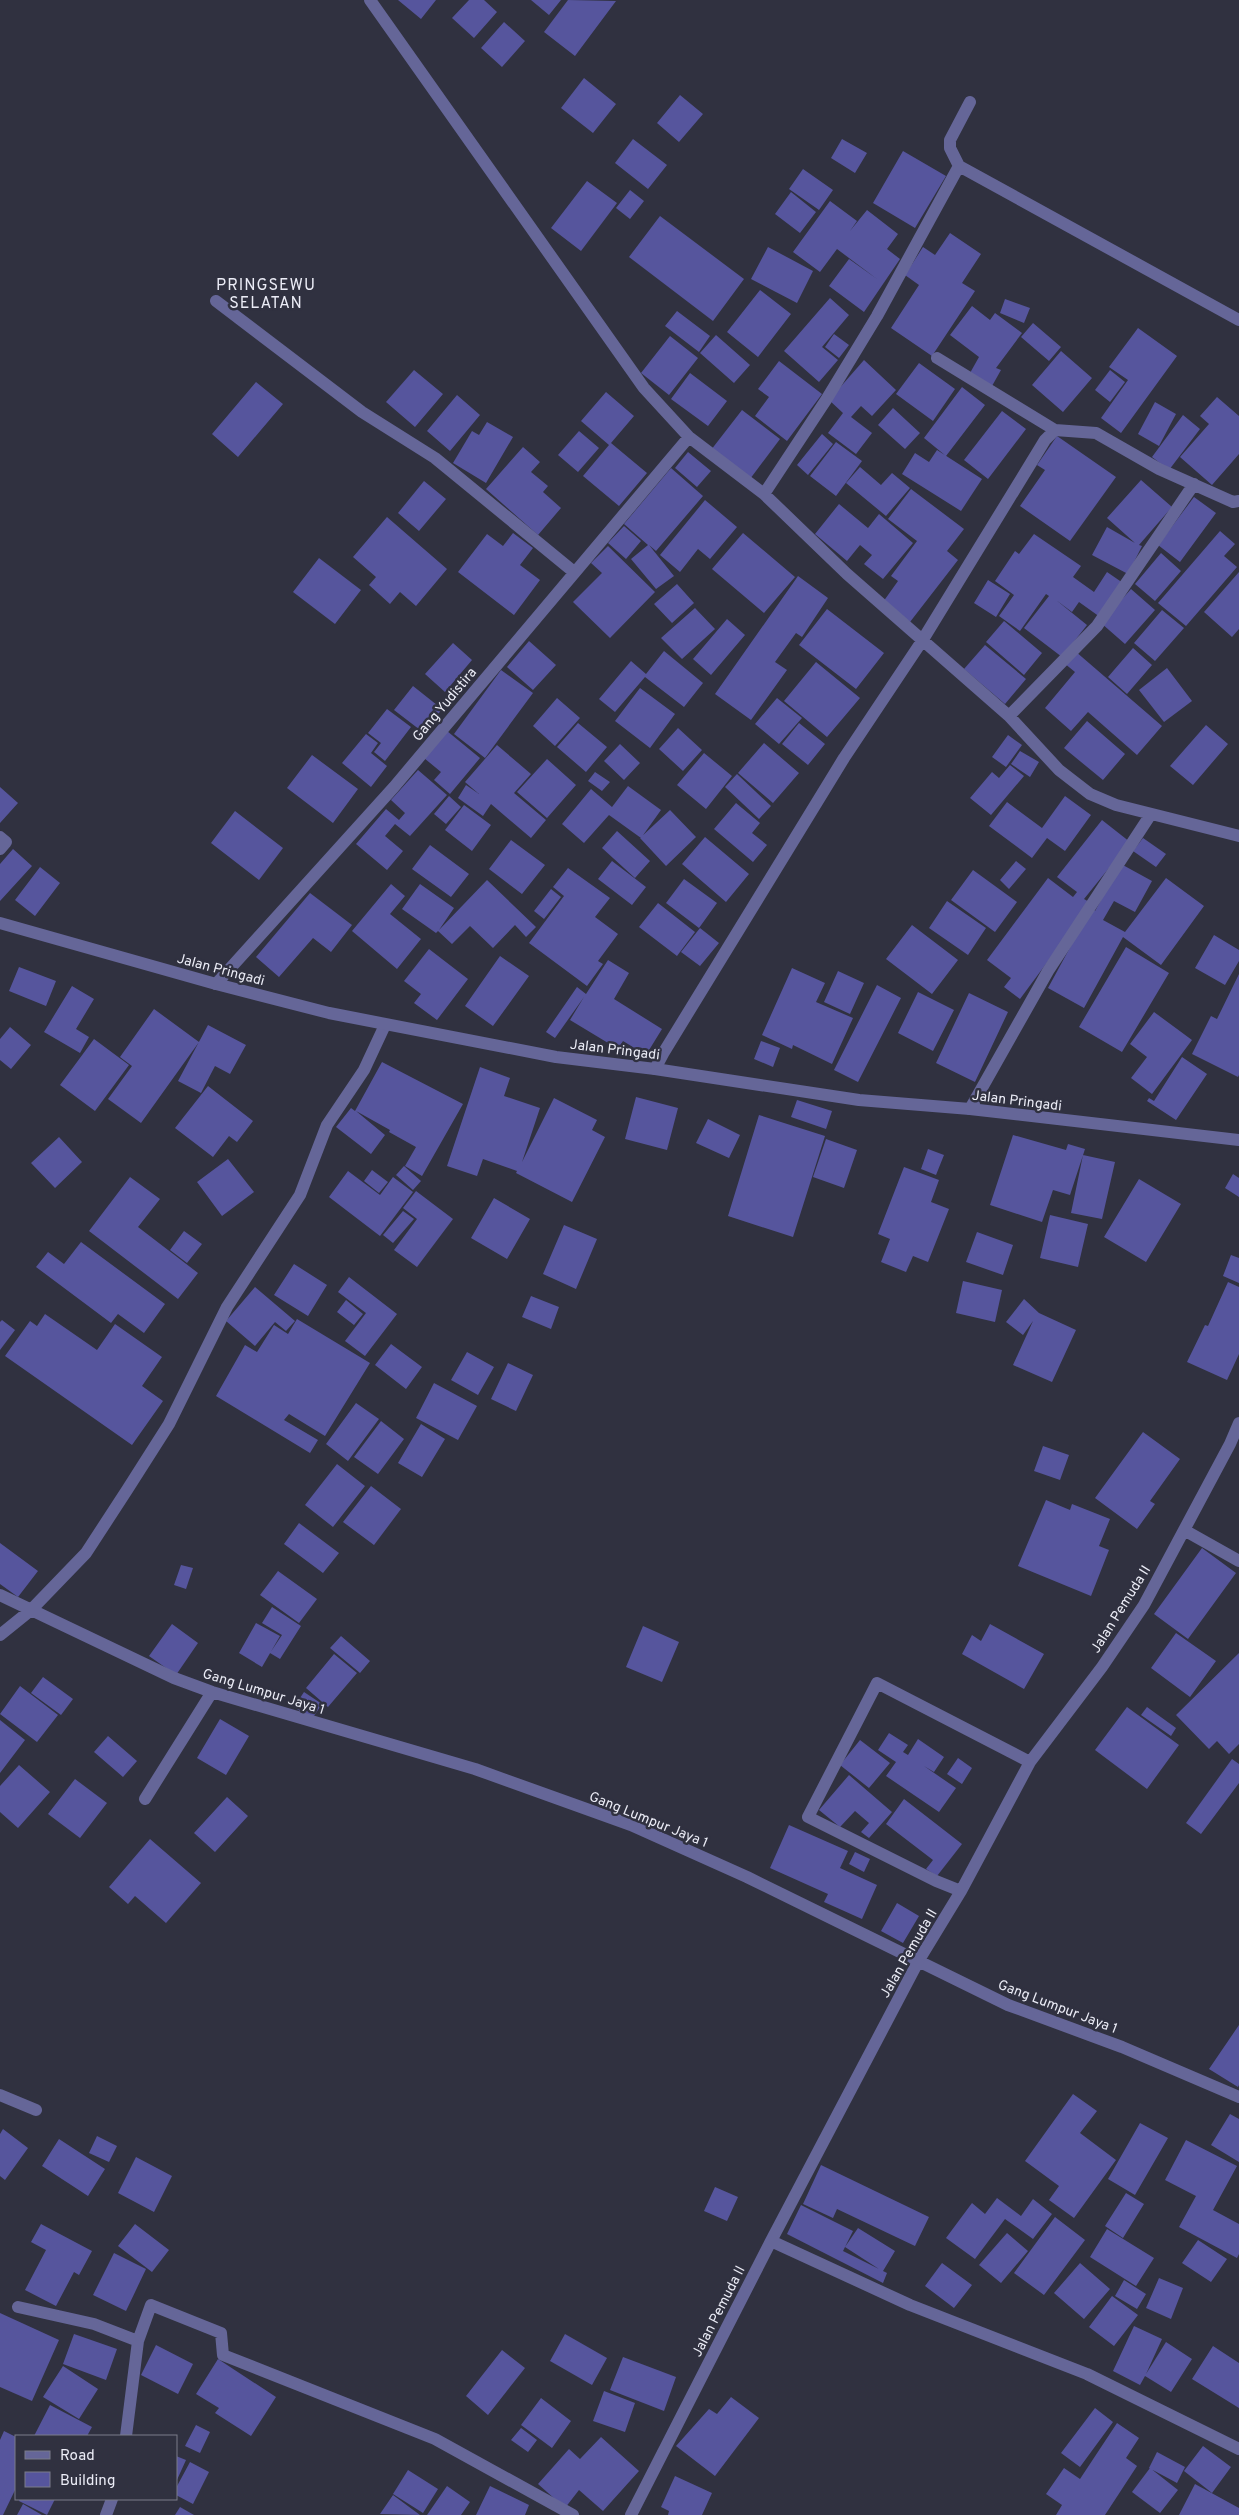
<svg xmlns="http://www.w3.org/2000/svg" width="1239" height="2515" viewBox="0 0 1239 2515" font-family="Overpass,sans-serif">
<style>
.building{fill:#56559d}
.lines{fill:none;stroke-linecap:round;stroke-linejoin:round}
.minor{stroke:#656698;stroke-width:12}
.tertiary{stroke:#656698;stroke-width:12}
.labels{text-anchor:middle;stroke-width:5;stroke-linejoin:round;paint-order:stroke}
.street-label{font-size:14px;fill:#ebecf6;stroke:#303140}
.quarter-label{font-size:16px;letter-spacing:1px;fill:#ebecf6;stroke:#303140}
</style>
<rect width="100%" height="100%" fill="#303140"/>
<path class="building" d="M398,0H436L421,19Z
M469,0H484L497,12L474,38L452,18Z
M531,0H561L549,15Z
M568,0L616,1L575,56L544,32Z
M504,22L525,41L502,67L481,48Z
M584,78L616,104L593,133L561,108Z
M680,95L703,114L679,142L657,123Z
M633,139L667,165L648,189L615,163Z
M842,139L867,153L855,173L831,158Z
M903,151L946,176L915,228L873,203Z
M803,169L833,190L819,210L789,189Z
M587,181L617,203L581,251L551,228Z
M630,190L644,201L630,219L616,208Z
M791,192L816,212L800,233L775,214Z
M830,201L857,221L850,231L867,210L898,234L887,249L900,259L864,312L829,286L849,259L877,279L837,249L820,272L793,252Z
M660,216L744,279L713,321L629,257Z
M950,233L981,254L962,283L975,291L932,356L891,328L919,285L905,275L923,247L935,255Z
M768,247L813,271L797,303L751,279Z
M760,290L791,314L758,357L727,332Z
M830,298L849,315L822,347L838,360L819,382L784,351Z
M1005,299L1030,308L1024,323L1000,313Z
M972,306L990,320L995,313L1022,333L996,368L1001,370L992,386L970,373L979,357L950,335Z
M677,311L710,336L699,352L665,326Z
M1033,323L1061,347L1049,361L1021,337Z
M1138,328L1177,356L1121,433L1101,418L1128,380L1109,367Z
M834,334L849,345L839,358L825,347Z
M716,335L750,365L734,383L700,353Z
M670,336L698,358L669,395L641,373Z
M1061,351L1092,378L1063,412L1032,385Z
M864,360L896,390L872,416L861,406L851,417L872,433L856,454L828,433L843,413L829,400Z
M779,361L822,394L787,441L755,416L769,397L758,389Z
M919,363L955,389L933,421L896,394Z
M414,370L443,394L415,427L386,402Z
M1110,370L1125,382L1110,402L1095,390Z
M690,373L727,401L708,426L671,399Z
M256,382L283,404L238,457L212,434Z
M962,387L985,405L946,456L924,438Z
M606,392L634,416L611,443L647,473L619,506L583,476L609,445L581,421Z
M457,395L480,415L450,451L427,431Z
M1217,397L1239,416V454L1212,485L1180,457L1209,424L1200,416Z
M1155,402L1176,414L1159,446L1138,434Z
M893,408L920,433L905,449L878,425Z
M742,410L780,439L750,479L711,450Z
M1002,411L1026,429L988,479L964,460Z
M1183,415L1200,429L1169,470L1152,457Z
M487,422L513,437L486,483L453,463L472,431L479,435Z
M579,431L599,448L578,472L558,455Z
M822,434L833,444L808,475L797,465Z
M1057,436L1116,477L1070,541L1020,506L1045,470L1037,465Z
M836,442L862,461L836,496L810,476Z
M523,447L540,462L531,472L548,486L543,492L561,508L538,535L486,489Z
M937,450L982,479L961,511L902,474L915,453L929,462Z
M688,452L711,471L697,487L675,468Z
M860,467L881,485L892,473L910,488L886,516L846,483Z
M671,468L703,496L656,551L649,545L674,576L656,589L631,559L648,545L624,524Z
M1141,480L1172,507L1139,545L1142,546L1128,574L1092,555L1107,527L1135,543L1107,518Z
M424,481L446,499L419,531L398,513Z
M911,489L964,529L947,551L958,560L910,622L883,602L898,581L891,576L917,541L888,519Z
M1194,497L1216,513L1180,562L1158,545Z
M705,500L737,527L710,559L698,549L680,572L660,555Z
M839,504L868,528L879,514L913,543L883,579L864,564L872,555L860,545L847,561L815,534Z
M387,517L447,569L416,606L400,592L390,604L369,585L376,577L353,557Z
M624,526L641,541L626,559L608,543Z
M1220,531L1235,544L1224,556L1237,567L1186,626L1158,603Z
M513,533L533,548L520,565L540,580L514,615L458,572L487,534L503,546Z
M743,533L795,577L764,613L712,569Z
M1034,534L1081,566L1073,577L1094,592L1107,572L1123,583L1100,617L1079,602L1072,612L1056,600L1087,625L1062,657L1024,628L1049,596L1046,594L1020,631L999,616L1014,595L995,581L1015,551L1019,554Z
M608,546L655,592L610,638L573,602L602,573L591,563Z
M1161,553L1181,571L1155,601L1135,584Z
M319,558L361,590L335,624L293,592Z
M1239,572V629L1232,637L1204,612Z
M798,576L828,598L802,637L796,633L775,662L787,670L751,720L715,694Z
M988,580L1010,594L996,617L974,603Z
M677,584L694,603L672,623L654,604Z
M1131,589L1155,610L1125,644L1101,623Z
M695,608L715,629L682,659L661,638Z
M827,609L884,653L856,689L799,645Z
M1162,610L1184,628L1155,661L1134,643Z
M727,619L745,635L711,675L693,659Z
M1004,621L1042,653L1024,675L986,642Z
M529,641L556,665L533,690L507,667Z
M453,643L472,660L445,692L425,674Z
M985,645L1026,679L1005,704L964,669Z
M1133,648L1152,665L1127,694L1108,677Z
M664,651L703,683L684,707L645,677L615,712L599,699L631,661L646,674Z
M1075,651L1162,726L1137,755L1088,712L1071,731L1045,708L1075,672L1064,663Z
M816,662L860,698L827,737L784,701Z
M1167,668L1192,701L1164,722L1139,690Z
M501,670L533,693L485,758L454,734Z
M413,686L442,709L424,733L394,710Z
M640,688L675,714L650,748L615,721Z
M557,698L580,718L555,746L533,726Z
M777,698L802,718L779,744L755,724Z
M387,709L411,727L385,761L374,752L381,743L368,733Z
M1087,721L1125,754L1103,780L1064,748Z
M578,723L607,747L586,772L557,747Z
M799,723L825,744L808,765L782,744Z
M1206,725L1228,744L1193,785L1170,766Z
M678,728L702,750L683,771L659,749Z
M447,731L480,758L450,794L434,780L441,772L424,758Z
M366,734L378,743L371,753L387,766L371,787L342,763Z
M1008,735L1022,745L1006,767L992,757Z
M764,743L799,773L773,803L738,773Z
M620,744L640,763L624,780L604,761Z
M497,745L531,774L514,793L546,820L531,838L491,804L483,816L458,798L466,785L479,794L465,782Z
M1020,751L1039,762L1030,777L1011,764Z
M704,753L732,776L706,809L677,785Z
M312,755L358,789L333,823L287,788Z
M547,759L576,785L547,818L517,792Z
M1010,765L1024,776L991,815L970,798L992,772L999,778Z
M418,770L447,795L410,836L395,824L385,836L403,851L387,870L356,844L386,809L399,820L405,813L391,800Z
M595,772L610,782L602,791L588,781Z
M737,774L771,806L759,819L725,787Z
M628,786L661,810L641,838L609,815L584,843L562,824L591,789L612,807Z
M0,787L18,803L0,823Z
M449,796L461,807L446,824L434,814Z
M1065,796L1091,815L1065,851L1047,838L1032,858L989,826L1007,802L1042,828Z
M736,803L760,823L752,833L767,845L753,862L714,829Z
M464,805L491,825L472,851L445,830Z
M670,810L696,837L666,866L640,838Z
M235,811L283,848L259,880L211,843Z
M1102,820L1130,842L1084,899L1091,903L1020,999L1004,987L1011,978L987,960L1048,878L1073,897L1077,892L1057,877Z
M617,831L650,861L635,878L602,848Z
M705,837L749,874L726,902L682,864Z
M1143,838L1166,854L1156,867L1133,851Z
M511,840L545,865L522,894L489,869Z
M430,845L469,874L451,897L412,869Z
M13,849L32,866L0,901V864Z
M612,861L646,887L632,905L598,879Z
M1016,861L1026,869L1009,889L1000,880Z
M1121,864L1152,881L1135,912L1114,901L1103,920L1125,932L1166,878L1204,906L1161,965L1123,937L1084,1008L1048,988L1091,909L1095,911Z
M40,867L60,883L35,916L15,900Z
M568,868L610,898L595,917L618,934L598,961L603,964L587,986L529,943L564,896L553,887Z
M973,870L1017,902L995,932L951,900Z
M684,879L717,903L699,928L666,903Z
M487,880L536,927L526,937L515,925L493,948L470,926L452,944L438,931L436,933L402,909L420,884L454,908L439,930Z
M391,884L405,896L390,914L421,939L397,969L352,931Z
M551,889L561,897L544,919L534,911Z
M310,893L352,925L331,952L313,938L279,977L256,957Z
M947,901L986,928L968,955L929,928Z
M658,903L695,932L677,956L639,927Z
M912,925L958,960L932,994L886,959Z
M700,928L719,943L700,966L681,952Z
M1214,935L1239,950V961L1225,985L1195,968Z
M1126,947L1169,973L1122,1052L1079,1027Z
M429,949L468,979L437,1020L414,1003L421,994L404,981Z
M500,956L529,976L493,1026L465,1006Z
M608,960L629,973L614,999L662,1029L646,1055L623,1041L618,1049L570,1020L584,997L555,1038L546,1032L577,987L586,994Z
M19,967L56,981L46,1006L9,991Z
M792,968L825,983L816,1002L853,1018L832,1064L793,1045L792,1049L762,1035Z
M838,971L864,983L850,1014L824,1002Z
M1239,974V1075L1238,1077L1192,1054L1211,1016L1217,1019Z
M877,985L901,998L858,1082L834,1070Z
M72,986L94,999L76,1029L89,1037L80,1053L44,1032Z
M918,992L954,1010L933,1051L898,1033Z
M969,993L1008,1012L975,1082L936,1063Z
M154,1009L199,1042L141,1123L108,1099L132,1066L120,1057Z
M1154,1012L1192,1040L1152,1094L1131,1078L1147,1057L1130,1044Z
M208,1025L246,1045L230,1074L215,1066L201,1093L178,1081Z
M10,1027L31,1045L11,1069L0,1060V1039Z
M94,1039L129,1065L95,1111L60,1085Z
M761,1041L780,1048L773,1067L754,1059Z
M1182,1057L1207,1074L1176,1120L1147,1101L1149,1098L1154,1101Z
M382,1062L463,1104L422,1176L405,1166L416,1147L389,1132L390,1130L356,1111L385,1135L371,1154L336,1127L351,1108L355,1111Z
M480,1067L510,1078L504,1096L540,1108L522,1162L554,1098L597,1120L592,1130L605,1137L572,1202L516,1173L517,1171L483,1159L477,1176L447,1166Z
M208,1086L253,1121L237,1142L229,1136L213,1157L175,1128Z
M636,1097L678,1108L667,1150L625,1139Z
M797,1100L832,1111L826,1129L791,1117Z
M759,1115L825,1136L793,1237L728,1216Z
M708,1119L740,1135L729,1158L696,1143Z
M1013,1135L1066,1150L1068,1144L1085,1149L1070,1195L1053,1190L1042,1222L990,1205Z
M59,1137L82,1162L55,1188L31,1163Z
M826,1139L857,1150L844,1188L813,1177Z
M928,1149L944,1155L936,1175L921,1169Z
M1083,1155L1115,1162L1102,1219L1071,1213Z
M228,1159L254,1192L222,1216L197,1182Z
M404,1166L421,1181L413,1190L396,1175Z
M904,1167L939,1180L931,1202L949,1209L928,1262L913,1256L906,1272L881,1262L890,1239L878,1234Z
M372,1170L388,1182L379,1193L364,1181Z
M348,1171L380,1195L393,1177L413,1192L380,1236L329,1197Z
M1233,1174L1239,1178V1197L1225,1188Z
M130,1177L160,1199L138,1227L198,1273L178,1299L89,1231Z
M1139,1179L1181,1204L1146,1262L1104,1237Z
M416,1191L453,1219L417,1267L394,1250L417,1219L403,1208Z
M494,1198L530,1219L507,1259L471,1238Z
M403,1211L414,1219L393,1243L383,1235Z
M1050,1215L1088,1224L1078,1267L1040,1258Z
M564,1225L597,1239L576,1289L543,1274Z
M184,1231L202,1244L187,1263L170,1250Z
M977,1232L1013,1245L1003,1275L966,1262Z
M81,1242L165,1304L144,1333L118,1314L111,1323L36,1267L48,1252L64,1264Z
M1231,1255L1239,1258V1283L1223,1276Z
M294,1264L327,1285L308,1316L274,1295Z
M349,1277L397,1314L365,1356L345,1341L366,1313L338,1292Z
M963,1281L1002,1290L995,1322L956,1313Z
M1228,1282L1239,1287V1354L1227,1380L1187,1362L1205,1325L1208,1326Z
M255,1287L295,1321L286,1331L275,1322L255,1346L226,1321Z
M531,1296L559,1307L551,1329L522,1317Z
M1024,1299L1039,1313L1076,1330L1052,1382L1013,1365L1033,1321L1023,1335L1006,1322Z
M346,1300L363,1314L354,1325L337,1312Z
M45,1314L97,1350L115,1324L162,1357L142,1386L163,1401L132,1445L5,1356L30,1321L37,1326Z
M297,1319L370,1363L325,1436L289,1414L284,1420L318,1440L310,1453L216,1396L245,1345L257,1352L274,1325L288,1334Z
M2,1320L15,1330L0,1350V1322Z
M391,1344L422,1367L406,1389L375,1365Z
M467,1352L494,1367L478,1395L451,1380Z
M508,1363L533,1375L516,1411L491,1399Z
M434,1383L477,1406L458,1440L416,1418Z
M356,1403L379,1419L348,1461L326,1444Z
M381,1421L404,1439L378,1474L354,1457Z
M421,1424L445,1439L422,1477L398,1463Z
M1143,1432L1180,1459L1150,1501L1155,1504L1137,1529L1095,1498Z
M1043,1446L1069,1455L1060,1480L1034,1471Z
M337,1464L365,1486L333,1527L305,1505Z
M371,1486L401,1509L374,1545L343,1522Z
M1046,1500L1070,1510L1072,1504L1110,1519L1099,1546L1109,1550L1091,1596L1018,1566Z
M299,1523L339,1553L323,1573L284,1544Z
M0,1543L38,1571L18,1597L0,1584Z
M1202,1548L1236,1573L1188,1639L1154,1614Z
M181,1565L193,1568L186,1589L174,1585Z
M278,1571L317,1599L299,1623L260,1595Z
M272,1607L301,1626L280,1659L270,1653L282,1635L262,1623Z
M256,1623L280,1636L262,1667L239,1653Z
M172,1624L198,1643L176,1675L149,1656Z
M990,1624L1044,1654L1024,1689L962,1654L972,1635L981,1641Z
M643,1626L679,1642L662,1682L626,1667Z
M1176,1633L1216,1661L1190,1697L1151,1668Z
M341,1636L370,1661L360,1673L330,1648Z
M1239,1653V1744L1229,1754L1217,1741L1209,1749L1176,1715Z
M334,1654L357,1673L328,1707L306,1688Z
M43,1677L73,1699L61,1715L31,1693Z
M20,1686L58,1715L37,1742L0,1714Z
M304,1692L322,1704L312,1719L294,1707Z
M1127,1707L1179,1745L1147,1789L1095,1750Z
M1147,1707L1176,1728L1171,1736L1141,1715Z
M220,1719L249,1736L226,1775L197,1758Z
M0,1720L25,1740L0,1773Z
M889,1733L908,1745L903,1752L908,1755L918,1739L944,1757L934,1772L924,1766L956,1788L939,1812L886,1776L896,1762L878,1750Z
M108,1736L137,1761L123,1777L94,1752Z
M860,1740L890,1763L869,1788L840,1765Z
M958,1758L972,1768L962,1784L947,1774Z
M1232,1759L1239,1764V1783L1201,1834L1186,1823Z
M19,1765L50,1792L18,1828L0,1812V1786Z
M849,1775L892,1812L869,1838L861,1832L869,1823L855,1811L840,1827L819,1810Z
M75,1779L107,1803L80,1838L48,1814Z
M227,1797L248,1816L215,1852L194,1833Z
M904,1799L962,1844L937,1876L926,1869L933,1860L886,1824Z
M789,1825L848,1851L840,1868L877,1885L862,1919L824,1902L828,1894L770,1868Z
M150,1839L201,1883L166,1923L135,1896L128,1904L109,1887Z
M855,1852L870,1859L864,1872L849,1864Z
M897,1903L919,1916L903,1943L881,1931Z
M1239,2025V2085L1238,2087L1209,2069Z
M1073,2094L1097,2111L1080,2133L1116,2160L1074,2218L1049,2200L1059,2186L1025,2161Z
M1230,2114L1239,2119V2162L1211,2145Z
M1140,2123L1168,2138L1135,2195L1108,2179Z
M3,2129L28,2148L5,2180L0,2176V2134Z
M97,2136L117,2146L109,2162L89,2153Z
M59,2139L105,2169L88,2196L42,2166Z
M1186,2140L1237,2166L1213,2210L1239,2224V2254L1237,2258L1179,2227L1196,2196L1165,2180Z
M136,2157L172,2176L154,2212L118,2193Z
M821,2165L929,2217L915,2246L837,2209L833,2218L803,2204Z
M715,2187L738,2197L727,2221L704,2211Z
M1126,2193L1144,2204L1123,2238L1105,2226Z
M997,2198L1021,2216L1033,2199L1052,2214L1033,2239L1005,2219L975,2259L946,2238L972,2203L985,2214Z
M801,2205L853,2231L843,2251L879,2269L845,2247L858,2228L895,2251L883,2271L887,2273L883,2283L787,2234Z
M1055,2217L1085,2240L1044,2295L1014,2273Z
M41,2224L92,2251L79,2275L74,2272L56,2306L25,2290L46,2250L31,2242Z
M135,2224L169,2250L152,2272L118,2246Z
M1107,2229L1154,2258L1136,2286L1090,2257Z
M1007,2233L1028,2251L1001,2283L979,2265Z
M1198,2240L1227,2259L1211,2282L1182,2263Z
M114,2253L146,2269L126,2311L93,2295Z
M942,2263L972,2285L954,2308L925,2286Z
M1080,2263L1110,2289L1084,2319L1054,2293Z
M1159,2278L1183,2288L1171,2319L1146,2308Z
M1124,2280L1146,2294L1137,2309L1115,2296Z
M1112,2296L1138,2315L1114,2346L1089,2327Z
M0,2313L59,2340L32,2401L0,2387Z
M1134,2326L1162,2339L1146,2374L1166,2342L1192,2359L1171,2392L1145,2376L1140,2385L1113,2371Z
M74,2334L117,2349L106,2380L63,2364Z
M565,2334L607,2358L592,2385L550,2361Z
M156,2345L193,2364L178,2394L141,2375Z
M1213,2346L1239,2363V2408L1192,2379Z
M502,2350L525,2368L488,2415L466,2396Z
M623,2357L676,2377L664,2411L610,2390Z
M218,2359L276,2397L251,2436L215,2413L219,2408L196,2394Z
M63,2366L98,2389L79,2419L43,2397Z
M604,2391L635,2403L625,2432L593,2421Z
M731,2397L759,2418L715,2476L676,2446L709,2409L717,2414Z
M541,2398L571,2421L552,2448L521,2425Z
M50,2405L92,2427L87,2436H34Z
M1095,2408L1113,2422L1080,2467L1061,2453Z
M1117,2423L1139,2438L1126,2458L1137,2466L1105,2515H1056L1062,2505L1046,2494L1064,2468L1080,2479Z
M196,2425L210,2432L200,2453L185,2446Z
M521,2428L537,2440L528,2452L511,2440Z
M4,2431L16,2437V2488L3,2515H0V2440Z
M601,2437L639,2471L603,2511L579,2490L565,2508L538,2484L569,2449L580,2459Z
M1203,2446L1231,2467L1212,2493L1184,2471Z
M1157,2452L1185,2467L1177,2483L1149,2468Z
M176,2456L186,2460L176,2482Z
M190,2462L209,2472L193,2504L176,2495V2488Z
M1150,2468L1178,2490L1160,2513L1132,2492Z
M408,2470L438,2489L423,2513L393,2494Z
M675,2476L712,2493L702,2515H668L669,2511L661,2507Z
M1195,2484L1239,2508V2515H1179Z
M447,2486L470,2502L461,2515H427Z
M490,2486L529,2505L525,2515H476Z
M393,2495L420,2515L380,2514Z
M20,2499H55L47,2515L19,2501Z
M23,2504L42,2515H17Z
M180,2507L194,2515H175Z"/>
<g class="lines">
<path class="minor" d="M370,0L644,388L689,437L764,494L847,574L1009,716L1059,770L1090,794L1116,805L1239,836
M970,102L950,140V148L959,166L1239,320
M216,301L362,412L435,458L574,572
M937,358L1055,430
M764,494L826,400L877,316L959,166
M1009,716L1097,626L1194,484
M0,837L6,842L0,849
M216,984L394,787L689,437
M655,1069L664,1052L844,758L922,641L1045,440L1055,430L1096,433L1159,469L1233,502L1239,501
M970,1109L1048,971L1151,814
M1184,1530L1239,1561
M0,1595L174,1678L212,1692L475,1769L631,1825L747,1877L1008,2005L1122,2047L1239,2097
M0,1635L31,1610L86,1553L127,1490L169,1424L227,1307L300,1195L327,1125L364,1070L385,1025
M145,1799L212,1692
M961,1891L936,1881L808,1817L877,1683L1030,1762
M0,2095L36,2110
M771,2241L910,2305L1087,2374L1239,2449
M18,2307L94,2324L138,2341
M126,2436L138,2341L151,2305L221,2333L223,2355L435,2439L573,2515
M106,2515L112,2499
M631,2515L771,2241L919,1960L961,1891L1030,1762L1102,1667L1144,1605L1230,1444L1239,1423"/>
<path class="tertiary" d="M0,923L216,984L329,1013L556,1057L655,1069L859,1100L970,1109L1239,1140"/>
</g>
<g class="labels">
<g class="street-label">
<text transform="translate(444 704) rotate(-50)" y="5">Gang Yudistira</text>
<text transform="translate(221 969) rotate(15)" y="5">Jalan Pringadi</text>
<text transform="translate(615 1049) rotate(7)" y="5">Jalan Pringadi</text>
<text transform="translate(1017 1100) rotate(7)" y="5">Jalan Pringadi</text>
<text transform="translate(1120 1609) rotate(-58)" y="5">Jalan Pemuda II</text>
<text transform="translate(264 1691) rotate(17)" y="5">Gang Lumpur Jaya 1</text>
<text transform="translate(649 1819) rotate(22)" y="5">Gang Lumpur Jaya 1</text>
<text transform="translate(908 1953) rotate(-60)" y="5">Jalan Pemuda II</text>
<text transform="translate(1058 2006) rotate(21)" y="5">Gang Lumpur Jaya 1</text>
<text transform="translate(718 2311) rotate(-63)" y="5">Jalan Pemuda II</text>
</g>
<g class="quarter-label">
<text x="266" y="290">PRINGSEWU<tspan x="266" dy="18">SELATAN</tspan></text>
</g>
</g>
<rect x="15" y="2435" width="162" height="65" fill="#303140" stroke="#7b7c89"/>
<rect x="25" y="2451" width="25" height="8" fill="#656698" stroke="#7b7c89"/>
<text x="60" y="2460" font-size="15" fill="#ebecf6">Road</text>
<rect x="25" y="2472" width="25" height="15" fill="#56559d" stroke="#7b7c89"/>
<text x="60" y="2485" font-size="15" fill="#ebecf6">Building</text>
</svg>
